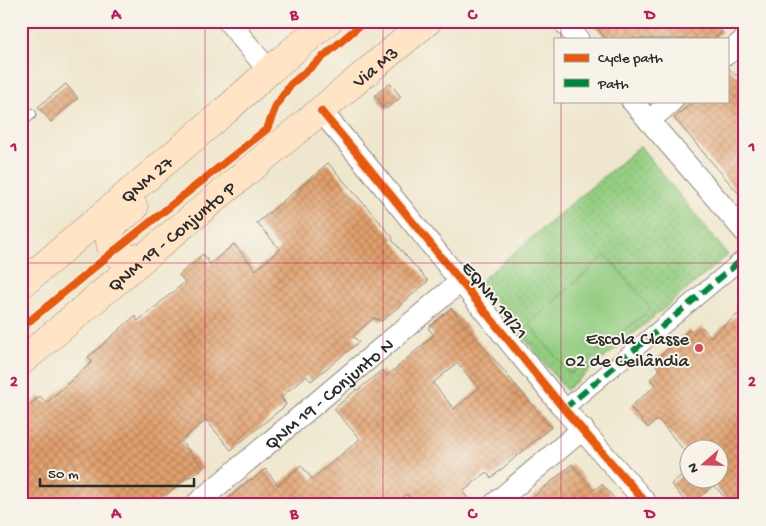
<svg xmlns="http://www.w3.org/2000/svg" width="766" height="526" viewBox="0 0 766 526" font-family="'Gochi Hand',sans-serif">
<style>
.park{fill:url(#park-dots);stroke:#5f7c56}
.pitch{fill:#93cd81;stroke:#5f7c56}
.building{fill:url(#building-cross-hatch);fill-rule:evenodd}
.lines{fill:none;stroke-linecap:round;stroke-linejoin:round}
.service-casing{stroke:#8d897c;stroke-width:12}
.pedestrian-casing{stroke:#8d897c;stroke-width:18}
.minor-casing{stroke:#8d897c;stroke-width:23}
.secondary-casing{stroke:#8d897c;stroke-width:29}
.service{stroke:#fff;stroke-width:10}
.pedestrian{stroke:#fff;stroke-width:16}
.minor{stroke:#fff;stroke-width:21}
.secondary{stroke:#ffe4c6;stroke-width:28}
.quiet{stroke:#00873e;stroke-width:6;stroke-dasharray:12 6;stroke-linecap:butt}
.cycleway-casing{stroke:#f7f3e8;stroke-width:11}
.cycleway{stroke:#e8590c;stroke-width:8}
.grid{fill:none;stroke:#c2185b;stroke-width:1;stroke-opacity:0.55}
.poi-dot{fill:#d1495b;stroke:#f7f3e8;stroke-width:2}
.labels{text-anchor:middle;stroke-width:4;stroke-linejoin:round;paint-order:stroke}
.street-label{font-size:19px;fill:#2b2b2b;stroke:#f7f3e8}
.poi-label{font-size:19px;fill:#2b2b2b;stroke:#f7f3e8;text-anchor:end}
.neatline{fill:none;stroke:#c2185b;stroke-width:2}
.grid-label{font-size:16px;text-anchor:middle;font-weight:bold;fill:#c2185b}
</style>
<defs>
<pattern id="park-dots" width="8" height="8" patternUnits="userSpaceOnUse" patternTransform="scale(1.25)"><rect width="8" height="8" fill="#93cd81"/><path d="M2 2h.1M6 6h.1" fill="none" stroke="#7fb070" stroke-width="1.8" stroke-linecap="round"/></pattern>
<pattern id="building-cross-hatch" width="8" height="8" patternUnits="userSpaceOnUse" patternTransform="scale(1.25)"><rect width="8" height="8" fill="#e1a06d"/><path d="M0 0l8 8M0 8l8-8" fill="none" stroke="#b7835a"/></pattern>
</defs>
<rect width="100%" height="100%" fill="#f7f3e8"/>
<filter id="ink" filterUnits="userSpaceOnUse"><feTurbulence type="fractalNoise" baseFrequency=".02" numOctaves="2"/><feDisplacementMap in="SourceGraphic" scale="10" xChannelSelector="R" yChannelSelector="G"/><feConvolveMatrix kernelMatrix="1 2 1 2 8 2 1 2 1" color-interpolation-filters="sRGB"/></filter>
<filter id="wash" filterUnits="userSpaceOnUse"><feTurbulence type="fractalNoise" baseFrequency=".0096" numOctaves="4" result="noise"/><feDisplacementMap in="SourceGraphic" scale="20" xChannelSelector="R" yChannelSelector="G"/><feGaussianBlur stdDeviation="1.12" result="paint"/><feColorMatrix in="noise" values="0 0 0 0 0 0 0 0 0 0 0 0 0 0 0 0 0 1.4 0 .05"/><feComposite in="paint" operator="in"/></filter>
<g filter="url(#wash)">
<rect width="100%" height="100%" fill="#efe7cd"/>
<path class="park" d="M640,146L728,255L566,390L479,282Z"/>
<path class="pitch" d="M606,255L651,309L570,374L529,324Z"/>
<g id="blocks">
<path class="building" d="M591,21H713L722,32L714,39H606Z
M727,66L736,76L745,68V201L674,118L694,101H727Z
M390,83L401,97L386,109L375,95Z
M66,84L78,98L51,122L38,107Z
M328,163L379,221L393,238L392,240L428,281L382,321L374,318L353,336L359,342L311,381L306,376L281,397L286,405L231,450L206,420L181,441L203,468L190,477L189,476L155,505H21V412L40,396L46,403L92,362L88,357L112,336L135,316L138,321L185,282L179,275L203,254L210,264L234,244L256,270L280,249L257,223Z
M451,308L551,427L491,478L486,472L463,492L473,505H415L407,494L393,505H220L251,479L252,480L265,469L278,485L301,465L312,479L360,439L334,409L357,389L358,390L382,370L387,376L434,335L428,328ZM457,363L479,388L454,409L433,383Z
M745,308V505H731L714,485L690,505H688L671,484L688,470V478H718V448H688V455L658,419L648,428L630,407L656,385L650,379L660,370L653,362L689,330L693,334L702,327L711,337Z
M572,464L594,490L602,484L620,505H524Z"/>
</g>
</g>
<g filter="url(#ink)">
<use href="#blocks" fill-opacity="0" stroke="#8d897c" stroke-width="1"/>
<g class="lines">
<g class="service-casing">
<path id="service" d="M21,122L31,114"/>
</g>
<g class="pedestrian-casing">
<path id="pedestrian" d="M564,409L745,257"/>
</g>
<g class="minor-casing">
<g id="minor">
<path d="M228,21L269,71"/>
<path d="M563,21L578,39"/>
<path d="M727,54L745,39"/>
<path d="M632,101L745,232"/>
<path d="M321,111L364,162L564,409L648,505"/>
<path d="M649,121L672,101"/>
<path id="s1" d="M195,505L461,281"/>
<path d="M493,505L583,429"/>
</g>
</g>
<g class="secondary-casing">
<g id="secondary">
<path d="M134,208C128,214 118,219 113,226C110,231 110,236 110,242C112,259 133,259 146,256"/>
<path id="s2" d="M21,285L225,111L269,71L328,21"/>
<path id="s3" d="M21,362L146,256L428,21"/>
</g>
</g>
<use href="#service" class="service"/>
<use href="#pedestrian" class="pedestrian"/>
<use href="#minor" class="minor"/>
<use href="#secondary" class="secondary"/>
<path class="quiet" d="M564,409L745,257"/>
<g class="cycleway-casing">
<path id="cycleway" d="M321,111L364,162L564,409L648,505
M21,328L114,251L267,129L276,106L290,85L365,21"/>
</g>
<use href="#cycleway" class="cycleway"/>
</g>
</g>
<path class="grid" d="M205,21V505M383,21V505M561,21V39M561,101V505M21,263H745"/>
<circle class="poi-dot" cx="699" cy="348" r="5"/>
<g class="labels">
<g class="street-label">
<text dy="7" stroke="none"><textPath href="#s3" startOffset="461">Via M3</textPath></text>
<text dy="7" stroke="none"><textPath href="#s2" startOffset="164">QNM 27</textPath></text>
<text dy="7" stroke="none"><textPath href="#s3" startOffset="196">QNM 19 - Conjunto P</textPath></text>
<text transform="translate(496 299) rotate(51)" y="7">EQNM 19/21</text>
<text dy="7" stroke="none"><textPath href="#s1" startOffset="174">QNM 19 - Conjunto N</textPath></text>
</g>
<g class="poi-label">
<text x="689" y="344">Escola Classe<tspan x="689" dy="22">02 de Ceilândia</tspan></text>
</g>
</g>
<rect width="766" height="526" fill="none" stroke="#f7f3e8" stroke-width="55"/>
<rect x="554" y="38" width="175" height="65" fill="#f7f3e8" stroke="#a5a39c"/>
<rect x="564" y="54" width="25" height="8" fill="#e8590c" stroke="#a5a39c"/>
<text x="598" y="62" font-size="15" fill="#2b2b2b">Cycle path</text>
<rect x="564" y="79" width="25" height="8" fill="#00873e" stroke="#a5a39c"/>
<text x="598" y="88" font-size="15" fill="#2b2b2b">Path</text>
<g transform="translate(704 464) rotate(250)"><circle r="24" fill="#f7f3e8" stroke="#a5a39c"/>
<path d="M0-4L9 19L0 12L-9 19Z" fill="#d1495b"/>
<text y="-8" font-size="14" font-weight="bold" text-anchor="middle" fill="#2b2b2b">N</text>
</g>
<path d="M40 478v8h154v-8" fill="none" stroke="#2b2b2b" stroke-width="2.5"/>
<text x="48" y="478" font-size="15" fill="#2b2b2b" stroke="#f7f3e8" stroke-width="4" paint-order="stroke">50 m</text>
<rect x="28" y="28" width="710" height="470" class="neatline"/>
<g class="grid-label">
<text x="116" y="19">A</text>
<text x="294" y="19">B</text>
<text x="472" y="19">C</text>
<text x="650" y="19">D</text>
<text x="14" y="151">1</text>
<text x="752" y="151">1</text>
<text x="14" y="386">2</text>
<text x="752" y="386">2</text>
<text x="116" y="518">A</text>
<text x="294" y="518">B</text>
<text x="472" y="518">C</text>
<text x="650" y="518">D</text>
</g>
</svg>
